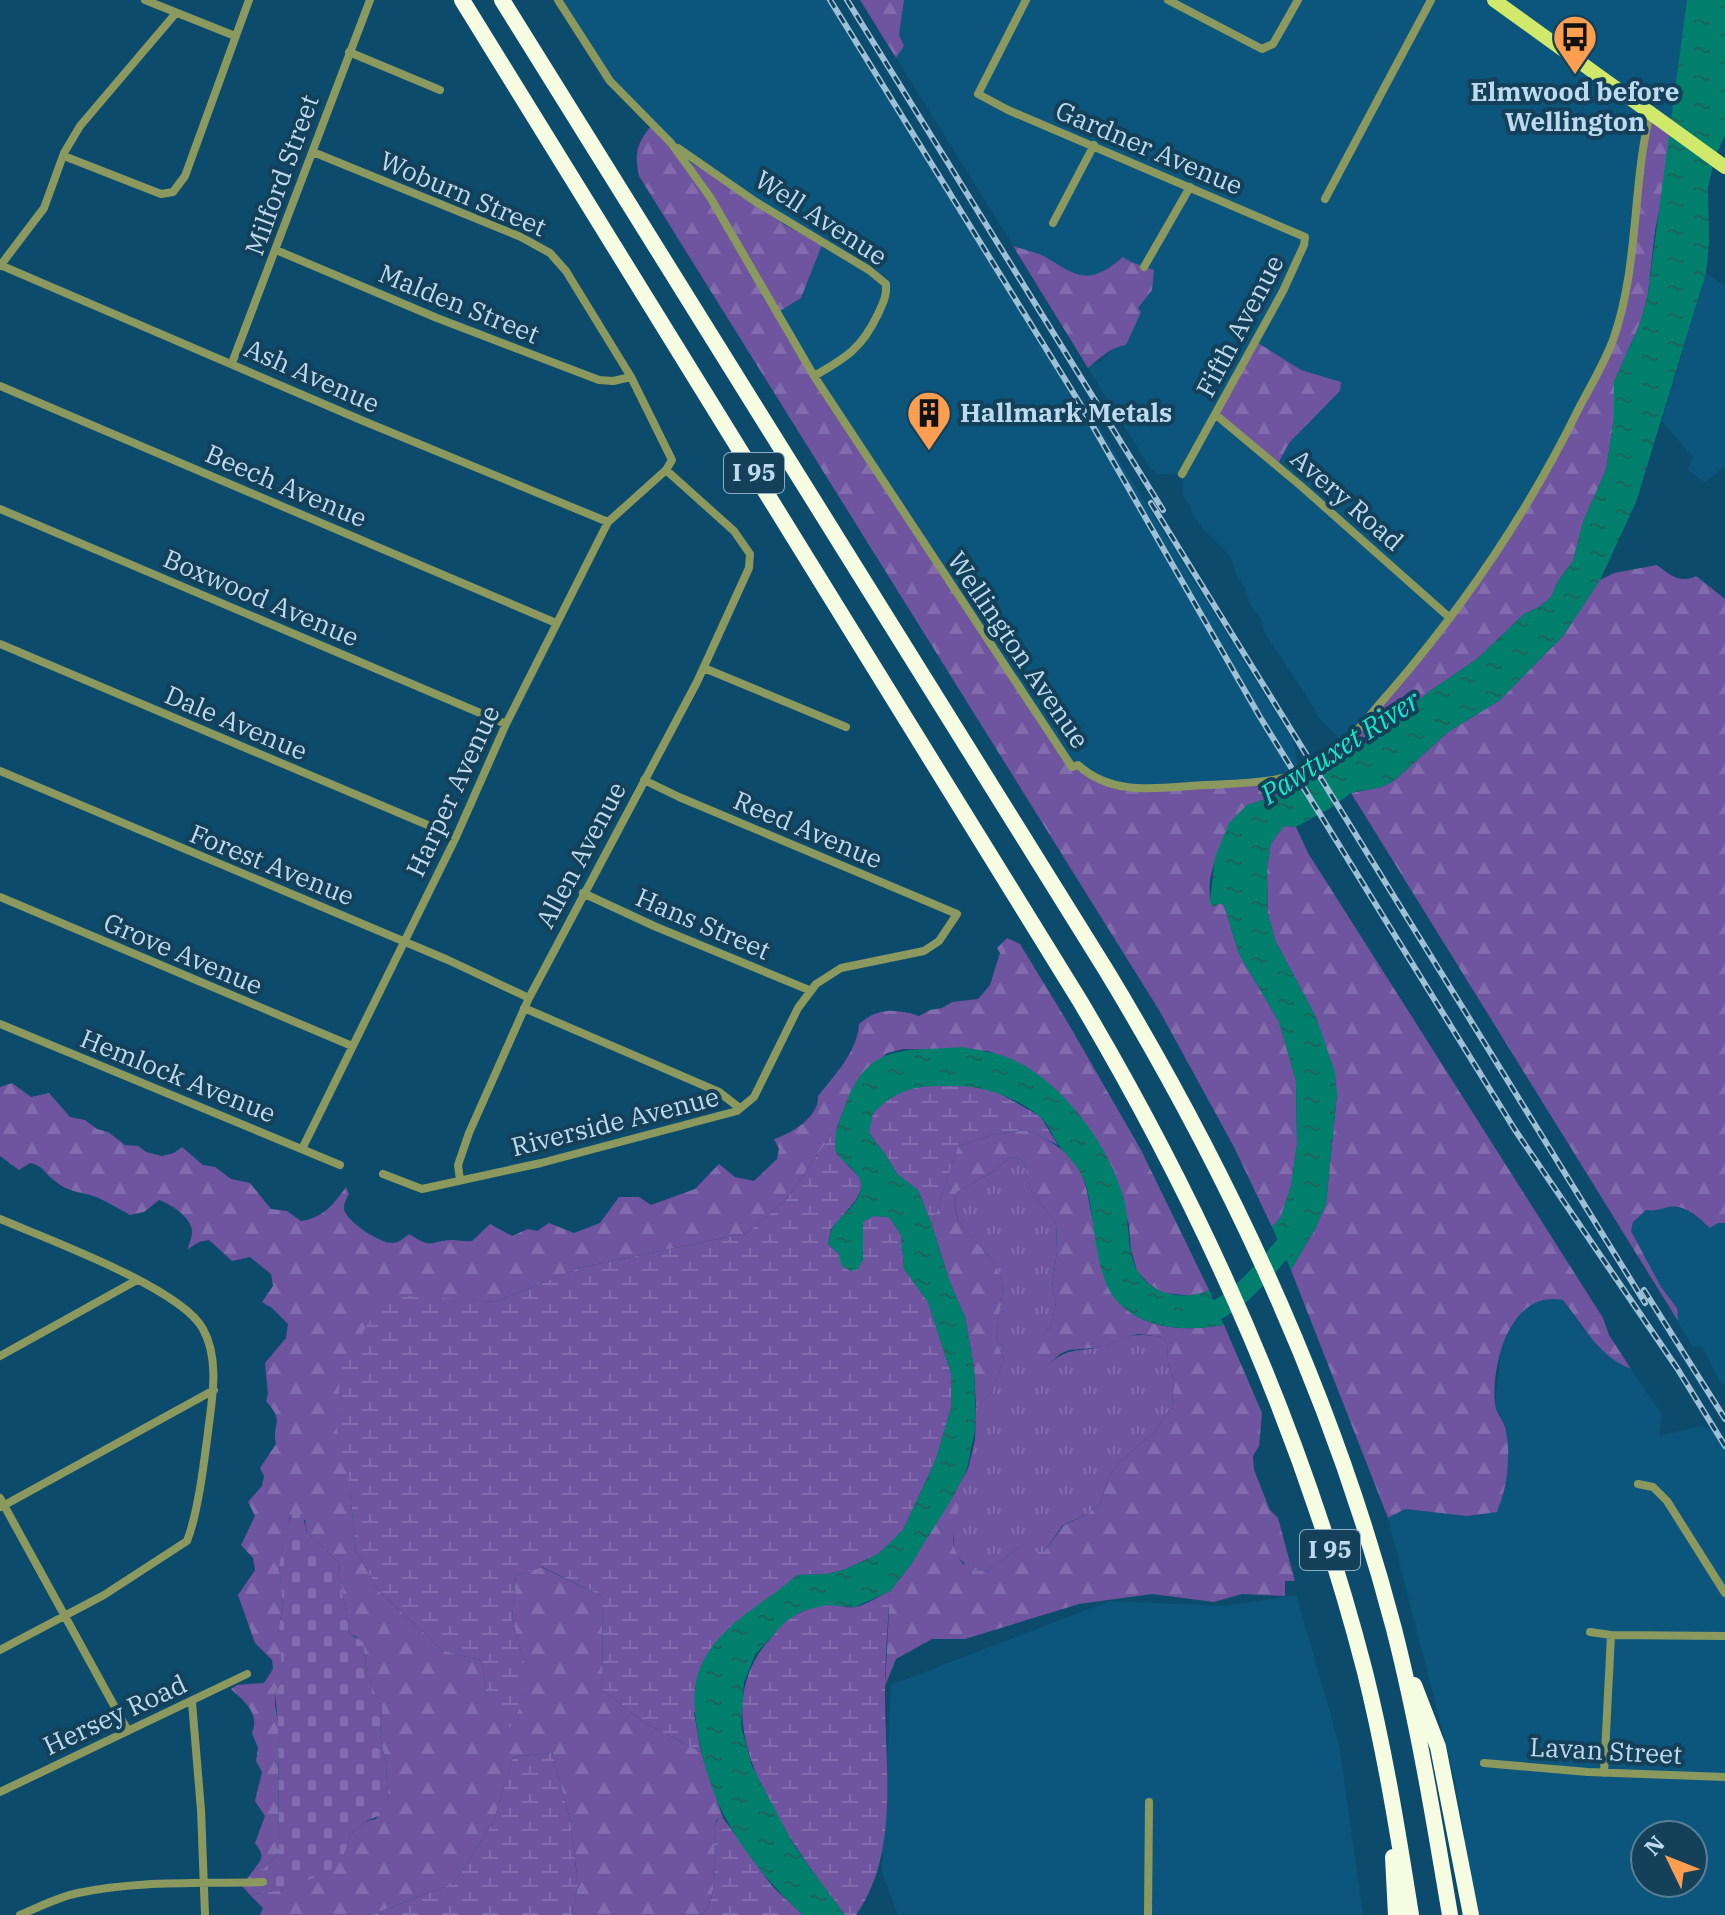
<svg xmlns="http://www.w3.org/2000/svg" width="1725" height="1915" viewBox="0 0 1725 1915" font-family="'IBM Plex Serif',serif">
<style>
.built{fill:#0c567d;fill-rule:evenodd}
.grass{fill:url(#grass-tufts)}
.forest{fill:url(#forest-firs)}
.wetland{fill:url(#wetland-marsh)}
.cemetery{fill:url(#cemetery-stones)}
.water{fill:url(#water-ripples)}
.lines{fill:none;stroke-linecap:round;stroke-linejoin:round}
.river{stroke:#037f6e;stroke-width:20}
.minor{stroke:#8c995e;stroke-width:8}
.primary{stroke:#d1e96b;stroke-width:14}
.motorway{stroke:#f5fce1;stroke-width:16}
.rail-casing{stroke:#9ec0d7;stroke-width:6}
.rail{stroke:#14405a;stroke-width:3;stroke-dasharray:9;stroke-linecap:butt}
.labels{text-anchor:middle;stroke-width:8;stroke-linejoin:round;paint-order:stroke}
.shield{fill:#14405a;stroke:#8bacc2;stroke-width:2}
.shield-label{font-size:24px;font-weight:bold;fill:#bedaee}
.poi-label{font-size:26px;font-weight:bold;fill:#bedaee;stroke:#14405a}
.street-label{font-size:26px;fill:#bedaee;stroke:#14405a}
.water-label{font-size:28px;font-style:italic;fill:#12e9cb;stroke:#14405a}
</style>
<defs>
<pattern id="grass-tufts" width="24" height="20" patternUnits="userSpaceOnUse" patternTransform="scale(2)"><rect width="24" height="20" fill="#6f549f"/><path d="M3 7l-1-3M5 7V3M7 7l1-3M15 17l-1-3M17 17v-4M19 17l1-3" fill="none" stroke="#826cad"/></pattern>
<pattern id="forest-firs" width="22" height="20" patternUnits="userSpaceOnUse" patternTransform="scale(2)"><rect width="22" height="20" fill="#6f549f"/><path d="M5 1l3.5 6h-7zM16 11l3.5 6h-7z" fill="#826cad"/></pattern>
<pattern id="wetland-marsh" width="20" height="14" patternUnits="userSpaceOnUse" patternTransform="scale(2)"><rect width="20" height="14" fill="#6f549f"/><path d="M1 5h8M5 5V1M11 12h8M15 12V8" fill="none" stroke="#826cad"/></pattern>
<pattern id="cemetery-stones" width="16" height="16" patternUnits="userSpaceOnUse" patternTransform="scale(2)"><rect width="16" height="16" fill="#6f549f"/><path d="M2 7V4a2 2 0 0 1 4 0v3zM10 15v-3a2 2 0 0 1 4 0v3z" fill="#826cad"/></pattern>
<pattern id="water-ripples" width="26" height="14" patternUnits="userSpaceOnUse" patternTransform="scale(2)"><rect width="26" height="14" fill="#037f6e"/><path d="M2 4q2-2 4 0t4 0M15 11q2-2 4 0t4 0" fill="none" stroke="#19665e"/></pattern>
</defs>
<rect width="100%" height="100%" fill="#0d4b6d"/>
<path class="built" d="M561,0H834L1293,741L1299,772L1260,780L1131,787L1109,782L1076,764L1061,749L777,313L801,298L822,245L785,225L681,157L610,79Z
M904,0H1687L1671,126L1613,338L1552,462L1449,615L1343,742L1316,715L1315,709L1265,633L1261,618L1252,608L1245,588L1237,577L1231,557L1203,529L1192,514L1191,506L1183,496L1182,475L1158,474L1150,468L1088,368L1103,359L1116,346L1141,312L1138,308L1152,290L1154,270L1131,262L1108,267L1098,275L1080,277L1061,269L1046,257L1027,253L1013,245L896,58L904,46L899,36ZM1255,341L1301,370L1341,382L1340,391L1289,443L1280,463Z
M1706,273L1725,286V466L1705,482L1688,470L1693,457L1662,421Z
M1667,1207H1684L1710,1228L1718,1223H1725V1385L1719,1380L1702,1346L1693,1347L1677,1321V1308L1661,1287L1631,1231L1633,1222L1646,1210L1657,1211Z
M1550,1297L1564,1300L1582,1328L1631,1369L1662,1415L1659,1436L1702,1426L1718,1431L1725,1442V1915H1477L1462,1845L1465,1836L1455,1780L1388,1518L1405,1509L1467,1516L1505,1426L1495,1405L1501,1351L1511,1327L1523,1311L1538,1301ZM1645,1835H1693V1883H1645Z
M1296,1595L1339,1744L1363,1915H898L882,1872L891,1685L1110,1601L1225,1606Z"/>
<path class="grass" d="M1010,1157L1020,1158L1025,1166L1030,1189L1056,1223L1057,1251L1052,1287L1056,1303L1051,1326L1043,1335L1048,1365C1068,1347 1077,1352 1101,1347C1107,1346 1113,1342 1119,1339C1134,1333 1147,1335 1163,1337L1168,1345L1167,1358L1174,1381L1172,1406L1154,1432L1116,1466L1107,1481L1101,1502L1089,1513L1062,1526L1044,1552H1031L1021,1546L987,1571L972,1570L955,1555L953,1529L961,1489V1481L968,1469L975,1440L976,1406L991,1394L1004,1358C987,1332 1008,1302 1001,1277C991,1244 945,1231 957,1192L994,1171Z"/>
<path class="forest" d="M860,0H904L899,35L904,46L896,58Z
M1648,116L1670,132L1664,189L1655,230L1648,293L1641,321L1614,382V417L1606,470L1583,522L1573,561L1558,581L1551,597L1539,607L1524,614L1477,659L1430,691L1352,754L1345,745L1443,624L1523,509L1602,362L1624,300Z
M651,126L681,157L742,193L785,225L822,245L801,298L777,313L1061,749L1076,764L1094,775L1131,787L1183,785L1301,774L1303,783L1287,792L1247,805C1230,833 1199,873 1213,907L1220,903L1224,905L1239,954L1279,1022L1296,1081L1297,1145L1291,1186L1281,1217L1272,1227L1234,1147L1159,1010L639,176C634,152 637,144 651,126Z
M1013,246C1021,249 1040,253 1049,259C1081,280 1092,283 1123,257L1131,262L1154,270L1152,290L1138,308L1141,312L1126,345C1112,346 1099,359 1088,368Z
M1255,341L1301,370L1341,382L1340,391L1289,443L1278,464L1217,415Z
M1657,565C1670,575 1680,584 1696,576L1725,599V1223H1718L1710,1228C1696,1216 1684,1202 1665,1208C1657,1210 1654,1211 1646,1210L1633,1222L1631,1231L1661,1287L1677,1308L1678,1321L1351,793L1382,787L1395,780L1448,732L1500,700L1563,636L1600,580L1614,573Z
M1284,826L1296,827L1308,853L1603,1318L1609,1335L1631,1369C1598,1356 1584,1326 1563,1300C1511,1289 1491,1363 1495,1404C1496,1412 1502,1419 1505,1427C1507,1436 1509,1448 1508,1457C1508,1477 1504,1494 1497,1512L1467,1516L1405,1509L1388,1518L1291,1270L1315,1229L1326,1204L1337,1094L1316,1017L1275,940L1268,913L1267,869L1271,843Z
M1007,938L1020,944L1068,1023L1141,1150L1209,1290L1196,1296L1163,1293L1149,1284L1137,1271L1131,1250L1129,1225L1114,1171L1091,1132L1061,1096L1037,1075L1015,1061L988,1051L903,1049L887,1053L851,1091L837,1127L786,1200L747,1233L579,1268L495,1302L386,1295L350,1491L356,1552L380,1592L442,1650L482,1661L487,1697L524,1661L512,1619L516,1576L541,1567L602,1596L603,1690L645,1723L701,1752L723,1818L717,1819L714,1827C714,1850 720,1901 701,1915H572L578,1884L570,1819L552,1753L513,1757L493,1823L454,1883L371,1915H260L263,1908L250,1895L280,1890L344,1855L351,1834L364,1822L376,1819L388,1800L386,1765L380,1735L382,1709L367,1675L365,1655L357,1637L350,1634L339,1574L340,1564L307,1532L305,1520L290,1517L279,1565L283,1606L279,1626L282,1645V1682L275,1693V1705L278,1723L279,1853L263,1869L255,1868C264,1857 263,1854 255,1843L265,1816L255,1801L262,1772L256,1761L258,1748L252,1733C260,1713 245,1702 231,1689L237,1685L264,1683L273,1669L272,1660L255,1643L238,1595L255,1570L253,1558L241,1545L255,1516L248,1502L262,1486L264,1476L260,1468L276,1444C271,1423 286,1423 266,1401L268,1394L265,1363L286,1338L288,1324L272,1308L262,1302L273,1286L271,1274L250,1257L232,1261L209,1240L199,1242L188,1249C189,1243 193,1235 192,1230C190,1216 170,1204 159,1200L144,1212L130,1215C119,1209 108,1202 96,1197C80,1191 69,1193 55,1181C45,1174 44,1166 30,1163L19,1170L0,1156V1087L12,1083L31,1097L49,1093L70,1117L85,1120L97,1129L108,1132L125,1145L138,1146L146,1152L162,1156L174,1153L182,1147L203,1165L215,1167L231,1179L250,1183L271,1209L287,1211L301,1221C323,1218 334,1204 346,1187L349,1194C346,1200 342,1205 345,1212C351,1224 379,1243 393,1243C400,1242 404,1238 409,1234C434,1250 428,1241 452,1240C459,1240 465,1242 472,1241L490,1224L512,1236L528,1229L537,1231L549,1223L574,1233L600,1223L619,1197H639L651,1205L695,1189L719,1164L735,1177L754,1181L777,1159L779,1149L774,1139C792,1133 819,1117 818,1096C835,1075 858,1050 859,1024C879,1007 896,1009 919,1016L930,1010L942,1008L952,1002L978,999L990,985L1000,953L997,948Z
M1027,1130C1046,1139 1064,1147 1076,1165C1087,1180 1088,1199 1092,1217C1097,1240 1104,1288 1120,1304C1148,1331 1189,1331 1224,1325L1262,1413L1259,1446L1253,1456L1254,1470L1270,1510L1278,1518L1295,1581H1285V1596L1242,1594L1214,1602L1152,1594L1079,1604L965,1639H932L896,1659L885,1686L890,1591L910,1566L961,1481C964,1510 941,1539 963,1564L969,1565L973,1570L987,1571L1021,1546L1027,1545L1031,1552H1044L1063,1526L1089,1513L1101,1502L1107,1481L1116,1466L1154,1432L1172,1406L1174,1381L1167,1358L1168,1345L1163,1337L1138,1334L1122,1338L1104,1347L1069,1350L1060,1354L1048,1365L1036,1366L1031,1359L1032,1337L1043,1335L1051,1326L1056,1303L1052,1287L1057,1251L1056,1223L1030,1189L1025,1166L1020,1158L1010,1157L994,1171L957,1192C944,1230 991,1244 1001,1277C1008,1303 987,1332 1004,1358L991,1394L976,1406L974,1367L965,1317L949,1280L932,1225L958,1146L992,1135Z"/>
<path class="wetland" d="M930,1084L975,1086L993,1090L1040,1116L1058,1145L1027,1130L992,1135L958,1146L932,1225L918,1190L897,1174L885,1154L869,1133C870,1128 870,1119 873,1114C883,1094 911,1088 930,1084Z
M837,1127L835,1147L837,1154L860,1178L862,1187L856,1200L831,1229L828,1244L839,1254L863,1260V1222L873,1216L889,1217L901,1235L904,1269L928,1302L951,1373V1408L936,1459L903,1530L878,1554L846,1569L827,1574L797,1575L780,1590L694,1713L701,1752L645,1723L603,1690L602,1596L542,1567L516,1576L512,1619L524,1661L522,1704L508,1731L487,1697L482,1661L442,1650L380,1592L356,1552L350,1491L336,1425L341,1369L386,1294L495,1302L579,1268L747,1233L786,1200Z
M890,1591C888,1624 885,1656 885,1689C884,1762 901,1852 856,1915H845C793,1844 694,1723 770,1639C775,1633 780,1625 786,1621C797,1613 812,1606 826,1605C836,1604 847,1609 856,1607C868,1604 879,1596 890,1591Z
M552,1753L570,1819L578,1884L572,1915H371L454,1883L493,1823L513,1757Z
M723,1818L772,1886L803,1915H701C720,1901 714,1850 714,1827L718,1819Z"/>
<path class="cemetery" d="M294,1509L303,1517L307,1532L340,1564L339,1574L350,1634L363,1642L367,1675L382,1709L380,1735L386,1765L388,1801L381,1815L364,1822L351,1834L344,1855L327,1873L280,1890L250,1895L242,1886L255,1868L263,1869L279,1853L278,1723L275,1693L282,1682V1671L279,1626L283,1606L279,1565L287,1527Z"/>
<path class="water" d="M1687,0H1725V135L1715,157L1708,187L1709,242L1706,273L1636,502L1600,580L1563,636L1500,700L1448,732L1395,780L1382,787L1351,793L1332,807L1296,827L1284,826L1271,843L1267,869L1268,913L1275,940L1316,1017L1335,1072L1337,1094L1326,1204L1315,1229L1291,1270L1272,1227L1281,1217L1291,1186L1297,1145L1296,1081L1279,1022L1239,954L1224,905L1220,903L1213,907L1210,903L1215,857L1229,823L1247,805L1287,792L1312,779L1317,770L1325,765L1335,767L1430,691L1477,659L1524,614L1539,607L1551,597L1558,581L1573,561L1583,522L1606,470L1614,417V382L1641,321L1648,293Z
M962,1047C980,1050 999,1053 1016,1061C1066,1086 1109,1146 1124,1199C1130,1222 1126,1251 1138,1272C1153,1296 1184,1301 1209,1290L1224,1325C1188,1331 1143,1331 1116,1300C1093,1273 1096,1215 1085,1182C1080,1168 1070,1159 1061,1148C1053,1138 1050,1125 1040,1117C1019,1098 984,1086 956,1086C919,1086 903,1085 873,1113L869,1133L885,1154L897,1174L918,1190L932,1225L949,1280L965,1317L974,1367L976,1425L967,1469L953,1497L910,1566L890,1591L855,1607L826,1605L802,1611L785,1622L755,1655L744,1682L741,1726L752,1766L795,1847L845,1915H803C747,1862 710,1810 698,1733C693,1707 691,1680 706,1656C727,1620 767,1602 797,1575L827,1574L846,1569L878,1554L903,1530L936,1459L951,1408V1373L928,1302L904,1269L901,1235L889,1217L873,1216L863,1222V1261L857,1270L850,1271L841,1265L839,1254L828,1244C830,1238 830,1231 834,1226C842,1214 861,1203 861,1186C862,1169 836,1162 835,1146C834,1132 841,1117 846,1104C869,1041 906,1052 962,1047Z"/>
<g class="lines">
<path class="river" d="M1192,1315C1230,1319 1272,1260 1295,1234L1298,1227"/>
<path class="minor" d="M145,0L235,36
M558,0L610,81L671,143L710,197L814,376L1072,767L1078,765C1114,798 1162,787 1205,785C1246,783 1294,784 1328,758C1352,740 1370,714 1390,692C1464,606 1528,512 1578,410C1590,387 1604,364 1613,340C1639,267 1632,187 1650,113
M1026,0L978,94L1008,110L1305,237L1304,245L1283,291L1182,474
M1168,0L1262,49L1273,44L1298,0
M349,52L440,90
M678,148L756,202L869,270L886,284C887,296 883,303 878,314C862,348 846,358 814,376
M64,156L161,194L173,192L185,176L249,0
M1325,199L1431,0
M1053,223L1094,145
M276,250L437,318L599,380L613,381L631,377
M0,265L361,420L608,522
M0,266L44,208L64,153L80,126L176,13
M1144,267L1190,187
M232,363L370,0
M0,386L556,623
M1216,415L1301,486L1450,618
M0,509L506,724
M0,644L456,837
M704,668L846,727
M0,771L448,960L529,998
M583,893L654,926L809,990
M0,897L352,1046
M524,1008L719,1092L737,1106V1111
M0,1024L340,1165
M302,1149L456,837L506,724L608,522L666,470L672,460L631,377L566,271L550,253L521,237L313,152
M383,1174L422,1189L541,1163L737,1111L754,1097L798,1008L816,984L841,968L924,951L939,941L957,914L679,797L644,780
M460,1180L458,1165L469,1133L529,998L697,682L749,568L750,554L734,531L666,470
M0,1219C47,1239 181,1288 203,1329C220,1360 212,1399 208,1432C204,1463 198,1513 187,1541L104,1595L0,1650
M0,1356L137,1280
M1638,1484L1653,1487L1667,1501L1725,1593
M0,1498L128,1731
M1,1507L214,1390
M1590,1632L1611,1635L1725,1636
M192,1702L201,1810L205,1915
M1484,1763L1588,1772L1725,1777
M1604,1773L1611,1635
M0,1792L247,1674
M20,1915C39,1907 58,1897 78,1893C137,1880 202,1884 263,1882
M1148,1915L1149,1802"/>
<path class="primary" d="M1494,0L1725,167"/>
<path class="motorway" d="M462,0L1080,1001C1204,1210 1304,1435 1365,1672C1385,1752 1398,1833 1411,1915
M502,0L1106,970C1230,1175 1333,1396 1394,1629C1418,1723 1434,1820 1450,1915
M1414,1685L1438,1747L1471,1915
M1393,1857L1396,1915"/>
<g class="rail-casing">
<path id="rail" d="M830,0L1079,402L1260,717L1515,1130L1677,1368L1725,1446
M847,0L1163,510
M1151,503L1645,1303
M1644,1290L1725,1419"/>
</g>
<use href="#rail" class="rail"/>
</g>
<defs>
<g id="bus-pin" transform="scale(2.3)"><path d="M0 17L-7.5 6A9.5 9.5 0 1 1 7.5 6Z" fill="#fb9e50" stroke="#14405a"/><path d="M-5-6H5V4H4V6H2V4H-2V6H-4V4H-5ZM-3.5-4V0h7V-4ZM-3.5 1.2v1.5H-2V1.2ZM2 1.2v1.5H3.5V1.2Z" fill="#111"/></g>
<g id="building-pin" transform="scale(2.3)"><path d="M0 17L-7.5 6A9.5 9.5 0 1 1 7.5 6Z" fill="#fb9e50" stroke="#14405a"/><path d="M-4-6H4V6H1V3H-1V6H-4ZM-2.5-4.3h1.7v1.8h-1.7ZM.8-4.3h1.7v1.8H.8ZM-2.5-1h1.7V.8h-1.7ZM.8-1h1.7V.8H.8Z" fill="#111"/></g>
</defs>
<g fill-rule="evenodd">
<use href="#bus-pin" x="1575" y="37"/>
<use href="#building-pin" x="929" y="413"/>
</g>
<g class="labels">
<g class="shield">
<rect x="724" y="453" width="60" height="40" rx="6"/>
<rect x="1300" y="1530" width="60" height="40" rx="6"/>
</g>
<g class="shield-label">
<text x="754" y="481">I 95</text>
<text x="1330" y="1558">I 95</text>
</g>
<g class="poi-label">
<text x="1575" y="101">Elmwood before<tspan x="1575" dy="30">Wellington</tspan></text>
<text x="960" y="422" text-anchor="start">Hallmark Metals</text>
</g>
<g class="street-label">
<text transform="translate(1149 148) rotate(23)" y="9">Gardner Avenue</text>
<text transform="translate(282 175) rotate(-70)" y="9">Milford Street</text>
<text transform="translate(463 194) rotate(23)" y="9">Woburn Street</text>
<text transform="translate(821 218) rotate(33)" y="9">Well Avenue</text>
<text transform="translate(459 304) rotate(22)" y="9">Malden Street</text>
<text transform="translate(1240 326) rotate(-62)" y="9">Fifth Avenue</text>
<text transform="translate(312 376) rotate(24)" y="9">Ash Avenue</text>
<text transform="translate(286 486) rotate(23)" y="9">Beech Avenue</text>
<text transform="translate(1347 500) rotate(41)" y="9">Avery Road</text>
<text transform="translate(261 598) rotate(23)" y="9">Boxwood Avenue</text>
<text transform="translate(1018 650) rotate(56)" y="9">Wellington Avenue</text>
<text transform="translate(236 723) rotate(23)" y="9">Dale Avenue</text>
<text transform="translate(453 791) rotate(-65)" y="9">Harper Avenue</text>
<text transform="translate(808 830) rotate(23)" y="9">Reed Avenue</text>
<text transform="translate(581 855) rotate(-62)" y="9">Allen Avenue</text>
<text transform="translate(272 865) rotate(22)" y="9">Forest Avenue</text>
<text transform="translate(703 924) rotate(23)" y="9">Hans Street</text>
<text transform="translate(183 954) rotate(23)" y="9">Grove Avenue</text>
<text transform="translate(178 1076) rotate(22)" y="9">Hemlock Avenue</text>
<text transform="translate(615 1122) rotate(-14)" y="9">Riverside Avenue</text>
<text transform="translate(115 1715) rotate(-25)" y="9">Hersey Road</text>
<text transform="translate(1606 1751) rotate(3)" y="9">Lavan Street</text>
</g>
<g class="water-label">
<text transform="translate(1340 747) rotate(-33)" y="10">Pawtuxet River</text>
</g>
</g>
<g transform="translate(1669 1859) rotate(313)"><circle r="38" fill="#14405a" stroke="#587e95" stroke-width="2"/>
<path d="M0-6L14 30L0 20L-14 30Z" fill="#fb9e50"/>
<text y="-12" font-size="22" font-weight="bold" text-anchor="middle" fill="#bedaee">N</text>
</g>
</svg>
